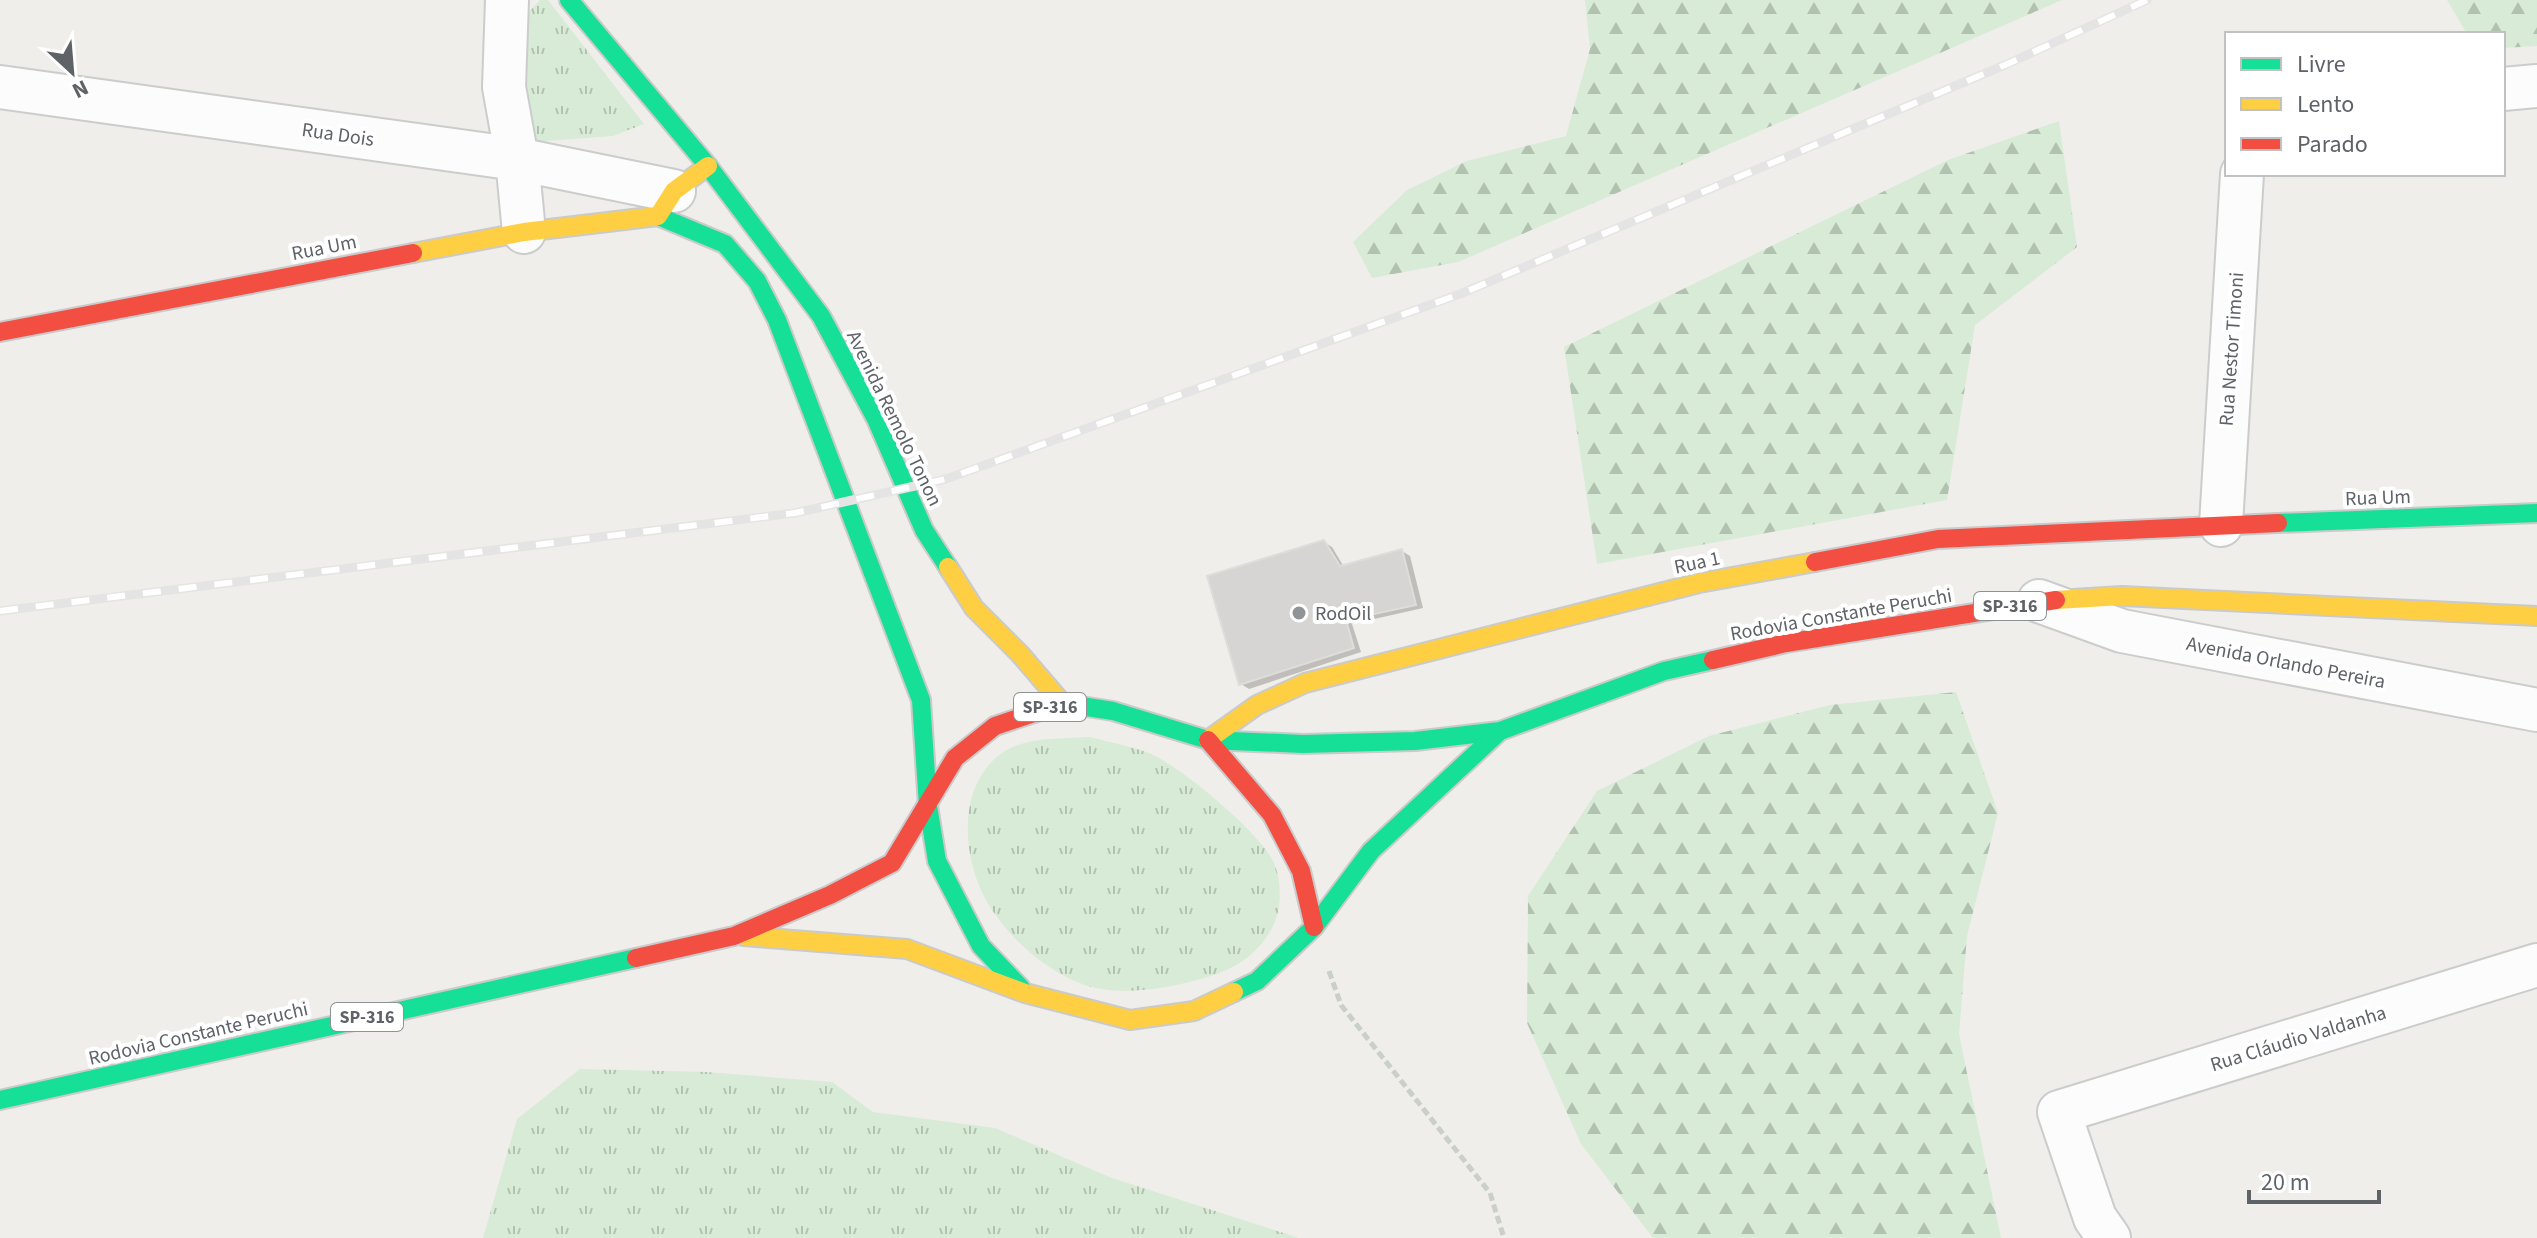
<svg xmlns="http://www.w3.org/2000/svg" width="2537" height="1238" viewBox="0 0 2537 1238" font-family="'Source Sans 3',sans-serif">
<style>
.grass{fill:url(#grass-tufts)}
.forest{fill:url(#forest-firs)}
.shadow{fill:#0003}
.building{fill:#d6d5d3;stroke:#deddd9;stroke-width:2}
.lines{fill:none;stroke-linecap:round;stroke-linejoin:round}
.street-casing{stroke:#cbcccc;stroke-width:46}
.fast-casing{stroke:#cacacb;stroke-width:22}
.slow-casing{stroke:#cacacb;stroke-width:22}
.jam-casing{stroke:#cacacb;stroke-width:22}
.path{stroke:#cacfcc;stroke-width:5;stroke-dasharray:8 4;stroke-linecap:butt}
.street{stroke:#fdfcfc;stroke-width:42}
.fast{stroke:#16e098;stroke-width:18}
.slow{stroke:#ffcf43;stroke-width:18}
.jam{stroke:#f24e42;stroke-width:18}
.rail-casing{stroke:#e4e4e4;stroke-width:9}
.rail{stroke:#fff;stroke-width:6;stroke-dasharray:18;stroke-linecap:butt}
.poi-dot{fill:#919496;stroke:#fff;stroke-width:3}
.labels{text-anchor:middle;stroke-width:8;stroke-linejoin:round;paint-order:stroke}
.shield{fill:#fff;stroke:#8f9295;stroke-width:2}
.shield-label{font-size:18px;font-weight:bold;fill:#5f6368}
.street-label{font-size:20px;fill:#5f6368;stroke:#fff}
.poi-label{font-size:20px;fill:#5f6368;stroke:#fff;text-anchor:start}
</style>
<defs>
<pattern id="grass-tufts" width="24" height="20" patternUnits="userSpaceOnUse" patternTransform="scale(2)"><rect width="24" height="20" fill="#d8ebd6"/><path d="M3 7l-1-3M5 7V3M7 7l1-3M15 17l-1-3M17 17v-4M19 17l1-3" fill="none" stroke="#b2c2b1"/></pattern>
<pattern id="forest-firs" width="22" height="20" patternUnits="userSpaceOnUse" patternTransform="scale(2)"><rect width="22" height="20" fill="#d8ebd6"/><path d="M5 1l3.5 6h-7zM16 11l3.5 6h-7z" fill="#b2c2b1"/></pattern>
</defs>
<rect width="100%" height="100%" fill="#efeeea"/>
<path class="grass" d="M540,0H548L644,124L613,136L531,142L524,85L526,15Z
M1090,737C1109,742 1130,746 1149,753C1180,766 1261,833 1274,863C1282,882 1282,910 1272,928C1256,957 1233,970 1201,979C1164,989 1119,997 1082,984C1044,970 1008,937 987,902C962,858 956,786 1002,753C1027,736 1061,739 1090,737Z
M580,1069L707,1072L832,1082L873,1112L995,1128L1112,1178L1299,1238H483L517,1119Z"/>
<path class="forest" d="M1585,0H2062L1458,262L1372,278L1353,242L1407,190L1467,161L1566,136L1590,49Z
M2447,0H2537V46L2503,48V34H2467Z
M2059,121L2077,247L1975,325L1947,500L1597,564L1564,347L1948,160Z
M1956,692L1998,813L1967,936L1959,1034L2001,1238H1653L1581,1144L1527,1023L1528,896L1597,791L1709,736L1830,705Z"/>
<path class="shadow" d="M1324,542L1332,547L1344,567L1402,551L1410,556L1423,608L1352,624L1361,652L1249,689L1241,684Z"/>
<path class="building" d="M1324,540L1340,566L1402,549L1416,605L1346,620L1354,648L1239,685L1207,576Z"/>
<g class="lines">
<g class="street-casing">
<path id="street" d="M507,0L504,87L517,159L524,232
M0,87L517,159L674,191
M2503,89L2537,86
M2221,525L2242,174
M2039,601L2122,631L2537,710
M2109,1238L2095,1218L2059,1112L2537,965"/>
</g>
<g class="fast-casing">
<path id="fast" d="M569,0L708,166L821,316L876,419L924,530L948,567
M658,216L725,244L757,281L777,320L921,700L928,806
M2278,523L2537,513
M1043,710L1062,703L1113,711L1208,740L1303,744L1415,741L1500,731L1664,671L1713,660
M928,806L937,861L981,946L1021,988
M1234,992L1257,981L1314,927L1371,851L1500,731
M0,1100L636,958"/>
</g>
<g class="slow-casing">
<path id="slow" d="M658,216L674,191L708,166
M413,253L524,232L658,216
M948,567L974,608L1020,654L1062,703
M2056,600L2122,596L2537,616
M1208,740L1257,705L1305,683L1699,583L1815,562
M744,936L907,949L1025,993L1130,1020L1194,1011L1234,992"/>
</g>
<g class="jam-casing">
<path id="jam" d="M0,332L413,253
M1815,562L1938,539L2278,523
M1713,660L1786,643L2056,600
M1208,740L1272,815L1301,871L1314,927
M636,958L734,936L830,895L892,863L955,758L995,726L1043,710"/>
</g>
<path class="path" d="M1329,971L1341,1005L1490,1193L1504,1238"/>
<use href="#street" class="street"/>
<use href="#fast" class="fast"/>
<use href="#slow" class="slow"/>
<use href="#jam" class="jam"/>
<g class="rail-casing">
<path id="rail" d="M0,611L795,513L946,479L1460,294L2005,65L2147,0"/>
</g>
<use href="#rail" class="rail"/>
</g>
<circle class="poi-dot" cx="1299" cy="613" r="8"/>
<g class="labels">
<g class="shield">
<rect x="1974" y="592" width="72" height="28" rx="6"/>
<rect x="1014" y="693" width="72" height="28" rx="6"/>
<rect x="331" y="1003" width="72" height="28" rx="6"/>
</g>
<g class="shield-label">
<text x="2010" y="612">SP-316</text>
<text x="1050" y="713">SP-316</text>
<text x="367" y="1023">SP-316</text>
</g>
<g class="street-label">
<text transform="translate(338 134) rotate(8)" y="7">Rua Dois</text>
<text transform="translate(324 247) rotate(-11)" y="7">Rua Um</text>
<text transform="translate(2231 349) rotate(-86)" y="7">Rua Nestor Timoni</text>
<text transform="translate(895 418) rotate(64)" y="7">Avenida Remolo Tonon</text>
<text transform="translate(2378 497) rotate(-2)" y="7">Rua Um</text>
<text transform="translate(1697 562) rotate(-12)" y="7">Rua 1</text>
<text transform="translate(1841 614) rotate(-10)" y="7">Rodovia Constante Peruchi</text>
<text transform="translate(2286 662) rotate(11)" y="7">Avenida Orlando Pereira</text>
<text transform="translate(198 1033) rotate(-13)" y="7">Rodovia Constante Peruchi</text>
<text transform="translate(2298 1038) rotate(-17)" y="7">Rua Cláudio Valdanha</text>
</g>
<g class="poi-label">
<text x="1315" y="620">RodOil</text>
</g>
</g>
<rect x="2225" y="32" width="280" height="144" fill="#ffffff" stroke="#bfc1c3" stroke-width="2"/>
<rect x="2241" y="58" width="40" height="12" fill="#16e098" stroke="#bfc1c3" stroke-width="2"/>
<text x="2297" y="72" font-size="24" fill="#5f6368">Livre</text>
<rect x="2241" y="98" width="40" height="12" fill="#ffcf43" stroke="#bfc1c3" stroke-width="2"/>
<text x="2297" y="112" font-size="24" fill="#5f6368">Lento</text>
<rect x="2241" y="138" width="40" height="12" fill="#f24e42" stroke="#bfc1c3" stroke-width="2"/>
<text x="2297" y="152" font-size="24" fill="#5f6368">Parado</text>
<g transform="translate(72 72) rotate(154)" stroke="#ffffff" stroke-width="6" paint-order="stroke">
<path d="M0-6L14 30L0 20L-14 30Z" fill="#5f6368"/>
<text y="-12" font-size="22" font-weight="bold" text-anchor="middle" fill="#5f6368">N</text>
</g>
<path d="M2249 1190v12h130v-12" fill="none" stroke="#5f6368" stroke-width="4"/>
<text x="2261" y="1190" font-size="24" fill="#5f6368" stroke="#ffffff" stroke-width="6" paint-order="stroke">20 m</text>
</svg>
